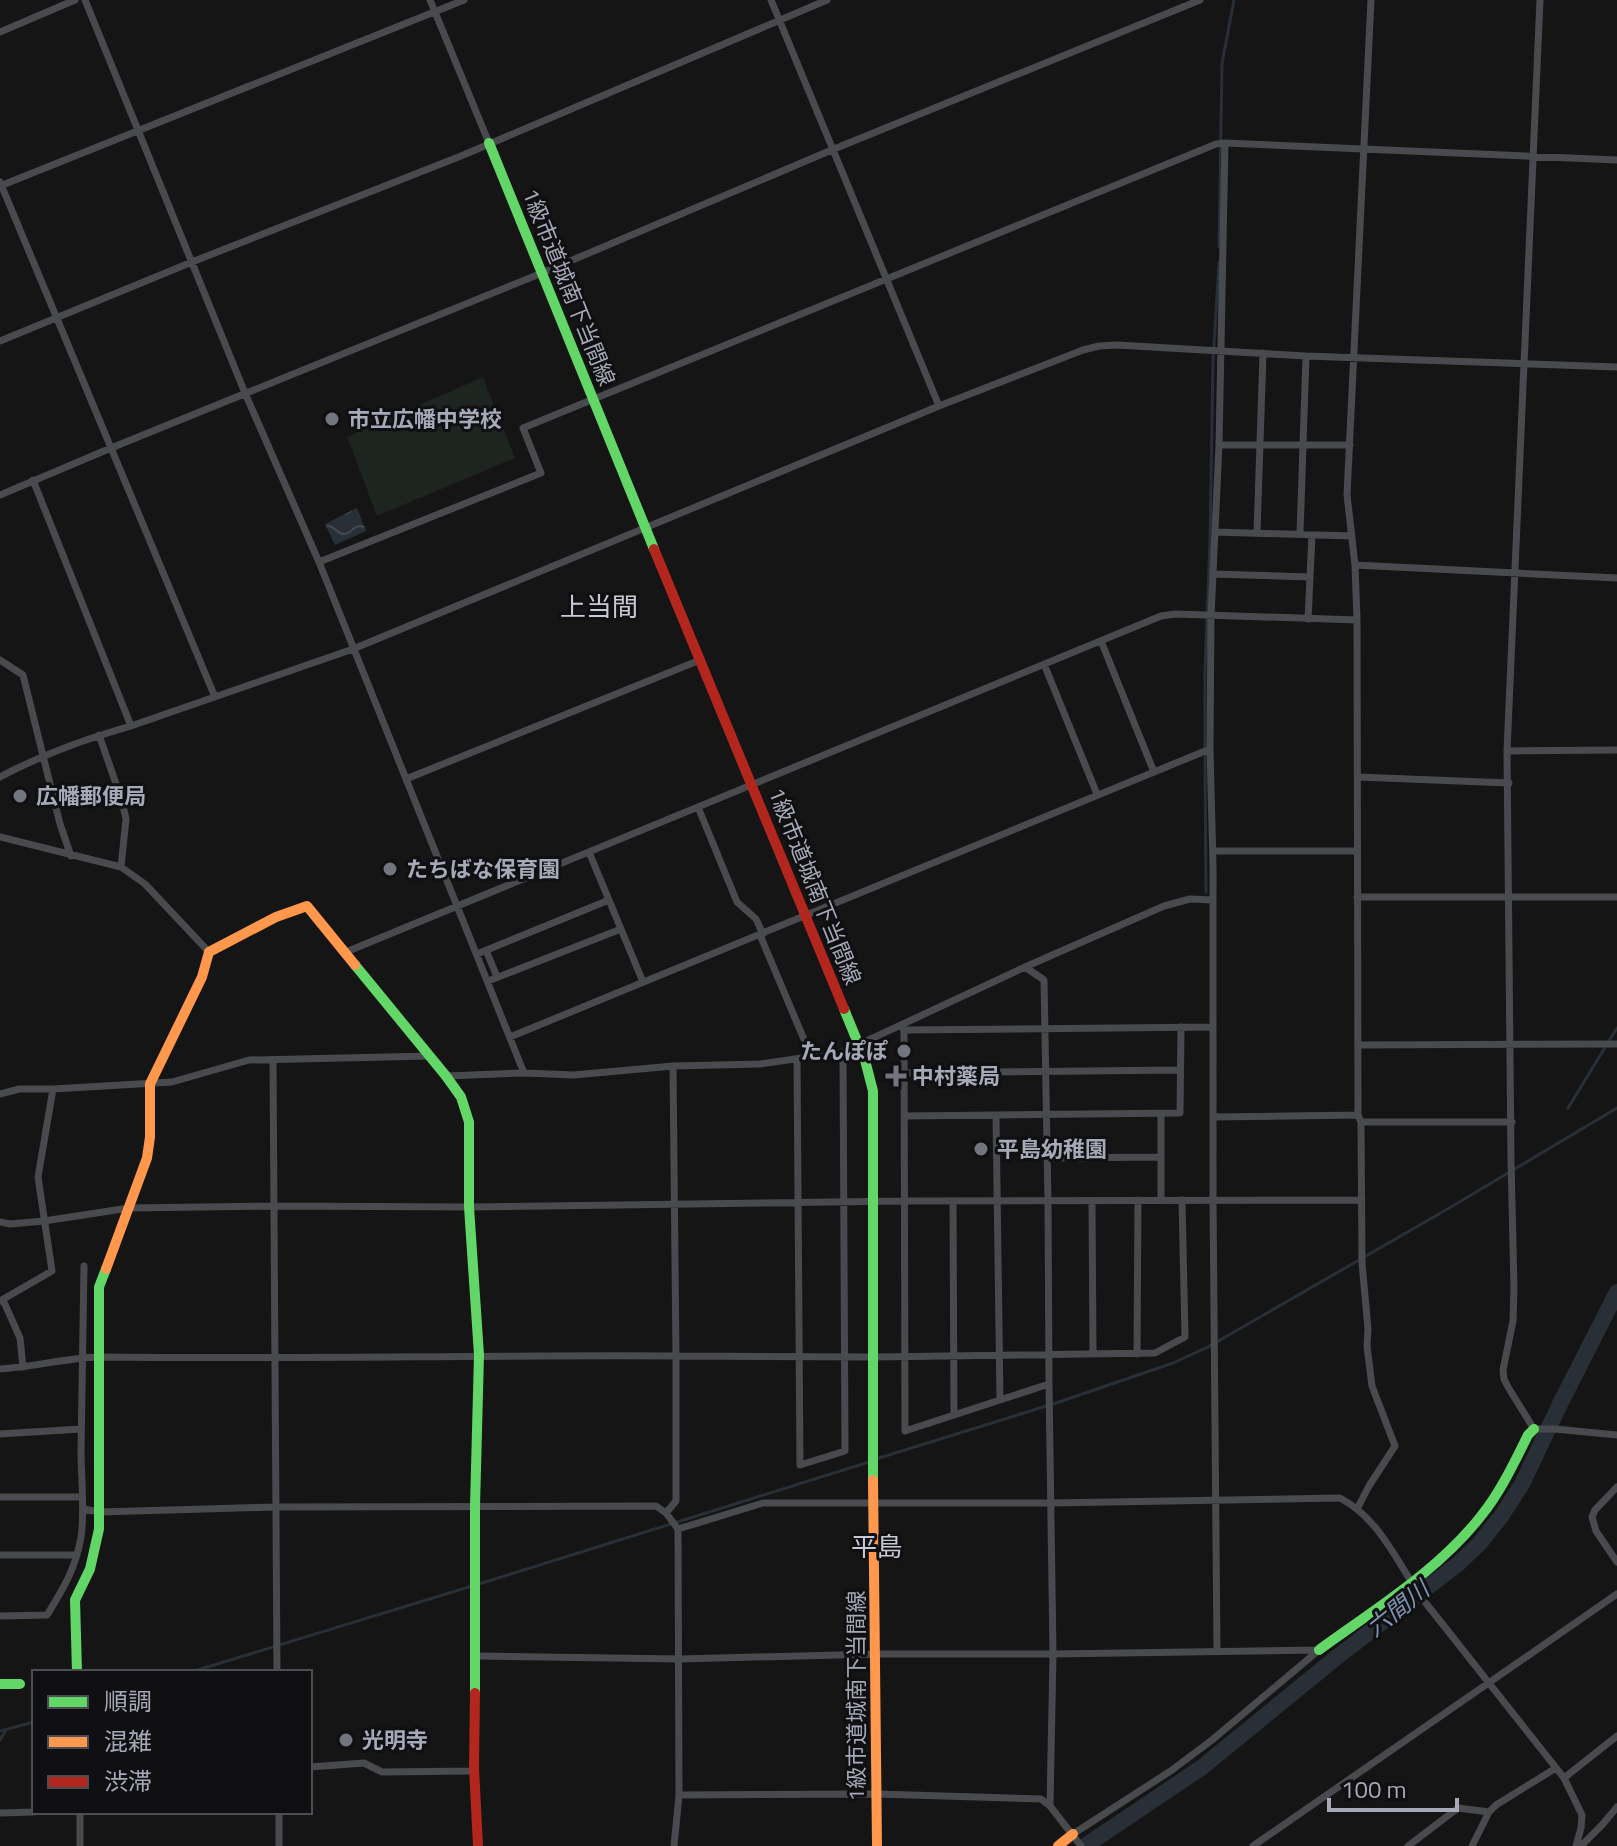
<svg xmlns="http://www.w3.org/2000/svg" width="1617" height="1846" viewBox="0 0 1617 1846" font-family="'Titillium Web','Noto Sans JP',sans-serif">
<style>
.pitch{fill:#1e241f}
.water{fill:url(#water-waves)}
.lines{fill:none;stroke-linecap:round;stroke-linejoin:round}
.stream{stroke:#292f37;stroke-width:3}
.river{stroke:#292f37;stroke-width:16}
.street{stroke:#494a4e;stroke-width:7}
.fast{stroke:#63d668;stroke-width:10}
.slow{stroke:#ff974d;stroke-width:10}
.jam{stroke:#b3261e;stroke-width:10}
.poi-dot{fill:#73757e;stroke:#100f11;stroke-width:3}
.labels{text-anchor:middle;stroke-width:6;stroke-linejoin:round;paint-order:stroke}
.street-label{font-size:22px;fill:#a6a9b7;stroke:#100f11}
.poi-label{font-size:22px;font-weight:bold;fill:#a6a9b7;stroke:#100f11;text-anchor:start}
.water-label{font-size:24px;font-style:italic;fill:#7d93b2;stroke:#100f11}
.quarter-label{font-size:26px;fill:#c7c9d3;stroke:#100f11}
</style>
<defs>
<pattern id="water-waves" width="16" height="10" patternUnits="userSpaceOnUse" patternTransform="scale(2)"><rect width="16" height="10" fill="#292f37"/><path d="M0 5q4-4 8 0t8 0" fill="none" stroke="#454a52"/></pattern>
</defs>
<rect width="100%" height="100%" fill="#151515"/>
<path class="pitch" d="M483,377L515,458L377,516L347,437Z"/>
<path class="water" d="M357,508L366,531L335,545L325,524Z"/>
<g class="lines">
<path class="stream" d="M1219,247L1222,63L1234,0
M1205,746V672L1210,541L1213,360L1219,262
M1205,756L1206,892
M1568,1108L1617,1028
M876,1459L1056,1403L1173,1363L1208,1347L1451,1207L1617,1108
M479,1584L869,1462
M191,1672L472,1586
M0,1731L34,1722
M0,1740L6,1730"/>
<path class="river" d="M1085,1846L1201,1768L1337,1657L1458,1564L1480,1543L1502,1515L1522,1484L1560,1404L1617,1292"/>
<path class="street" d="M85,0L245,393L319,562L524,1073
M430,0L489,143
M771,0L939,406
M1540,0L1507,751L1511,1160L1514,1288L1513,1321L1503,1370L1504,1379L1508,1387L1534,1429H1555L1617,1435
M0,32L75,0
M0,182L215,697
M0,186L464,0
M0,341L192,262L461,156L827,0
M1219,445H1350
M33,480L131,726
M0,495L111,448L542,273L834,149L1200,0
M1215,532L1352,536
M1257,533L1263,353
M1300,534L1306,356
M319,562L541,473L523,428L1216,144L1225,143L1617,160
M1355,565L1617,578
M1213,574L1310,577
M1308,619L1312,535
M1101,641L1154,772
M0,660L23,675L60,824L71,856
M1044,664L1097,794
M99,735L122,801L126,819L121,867
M1507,751L1617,750
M0,777C41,755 85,739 131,726L353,649L939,406L1083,350L1099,346L1117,345L1306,356L1617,367
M1358,777L1509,783
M406,779L700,660
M698,807L737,902L756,919L763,934
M0,837L121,867L145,884L209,952
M1213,851H1357
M589,852L643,982
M1357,897H1617
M760,935L811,1056
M486,950L497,977
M346,952L1161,616L1176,614L1357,620
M477,954L609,900
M488,981L621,929
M902,1026L904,1030L1213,1027
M904,1030L905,1431L1049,1384L1048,1201L1044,980L1025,967
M510,1037L1210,749
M1358,1045L1617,1044
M797,1059L800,1465L845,1451L843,1052
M273,1060L277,1672
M673,1066L676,1356L874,1357L1155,1353L1185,1337L1182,1200
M904,1073L1180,1070
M446,1076L524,1073L574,1075L673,1066L760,1064L843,1052L1025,967L1164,906L1190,899L1213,900
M0,1094L19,1089H53L172,1082L249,1060L431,1056
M1161,1113V1200
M904,1116L1180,1113L1181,1027
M996,1116L1000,1400
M1213,1117L1358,1115
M1361,1122H1512
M1048,1158L1161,1157
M1092,1201L1093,1354
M953,1202L954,1415
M0,1222L10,1224L44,1221L129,1208L273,1206L469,1207L903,1201L1362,1200
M3,1300L20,1338L23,1367
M0,1301L52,1271L38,1177L53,1089
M1137,1354L1138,1200
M0,1369C33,1367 66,1358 99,1357C292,1359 484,1355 676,1356V1501L666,1513
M1049,1384L1053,1654L1050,1806
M0,1434L81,1429
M1617,1487L1595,1510L1592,1517L1596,1531L1617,1562
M0,1497H81
M83,1509L100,1512L276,1507L656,1506L666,1513L678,1529L679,1795L674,1846
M1357,1509L1369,1486L1395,1446L1372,1386L1367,1346L1368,1329L1362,1263L1361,1122L1358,1115L1357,620L1355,565L1347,495L1371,0
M678,1529L763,1503H1050L1340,1498C1382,1520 1398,1566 1425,1602L1564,1778L1582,1815L1581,1828L1576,1846
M0,1555H77
M0,1616L47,1615C63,1589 76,1568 81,1537C85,1512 81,1477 81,1451C82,1389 83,1328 84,1266
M1217,1652L1213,1200V865L1210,749L1211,616L1219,445L1225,143
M476,1656L680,1659L876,1654H1053L1319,1650
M310,1767L364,1763L382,1772L471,1771L474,1768
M1564,1778L1617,1736
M679,1795L877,1794L1041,1799L1050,1806L1081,1846
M80,1812V1846
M0,1813L34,1812
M1073,1834L1172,1770L1212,1740L1319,1650
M279,1846V1812
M1253,1846L1617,1594
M1408,1846L1458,1808L1489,1812
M1472,1846L1489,1812L1496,1805L1556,1768
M1581,1846L1602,1825L1617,1807"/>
<path class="fast" d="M489,143L654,549
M355,965L446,1076L461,1097L469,1122V1207L479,1355L475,1506V1693
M844,1009L865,1060L873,1091V1480
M1319,1650C1375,1609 1438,1571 1481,1516C1501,1491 1514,1463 1528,1435L1534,1429
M77,1672L75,1600L90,1569L99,1529V1287L106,1269
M0,1684H20"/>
<path class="slow" d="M106,1269L147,1158L150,1137V1084L202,977L209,952L276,917L307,906L355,965
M873,1480L877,1846
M1058,1846L1073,1834"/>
<path class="jam" d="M654,549L844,1009
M475,1693L474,1768L478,1846"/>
</g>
<g class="poi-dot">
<circle cx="332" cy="419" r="8"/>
<circle cx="20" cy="796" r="8"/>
<circle cx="390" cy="869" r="8"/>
<circle cx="904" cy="1051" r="8"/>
<path d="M892 1064h8v8h8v8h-8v8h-8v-8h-8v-8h8z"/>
<circle cx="981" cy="1149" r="8"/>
<circle cx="346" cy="1740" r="8"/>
</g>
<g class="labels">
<g class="street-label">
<text transform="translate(569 287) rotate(68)" y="8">1級市道城南下当間線</text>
<text transform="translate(815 886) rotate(68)" y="8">1級市道城南下当間線</text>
<text transform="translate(856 1696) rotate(-90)" y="8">1級市道城南下当間線</text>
</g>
<g class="poi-label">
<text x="348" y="427">市立広幡中学校</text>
<text x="36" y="804">広幡郵便局</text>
<text x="406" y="877">たちばな保育園</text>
<text x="888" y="1059" text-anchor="end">たんぽぽ</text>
<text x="912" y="1084">中村薬局</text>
<text x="997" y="1157">平島幼稚園</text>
<text x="362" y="1748">光明寺</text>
</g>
<g class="water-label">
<text transform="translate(1398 1609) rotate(-39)" y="8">六間川</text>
</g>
<g class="quarter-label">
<text x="599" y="616">上当間</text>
<text x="877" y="1556">平島</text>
</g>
</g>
<rect x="32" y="1670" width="280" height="144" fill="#100f11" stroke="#4c4d53" stroke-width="2"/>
<rect x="48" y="1696" width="40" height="12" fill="#63d668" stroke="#4c4d53" stroke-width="2"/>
<text x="104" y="1710" font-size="24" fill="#a6a9b7">順調</text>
<rect x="48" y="1736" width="40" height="12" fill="#ff974d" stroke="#4c4d53" stroke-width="2"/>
<text x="104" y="1750" font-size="24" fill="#a6a9b7">混雑</text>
<rect x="48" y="1776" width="40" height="12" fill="#b3261e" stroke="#4c4d53" stroke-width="2"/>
<text x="104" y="1790" font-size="24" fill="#a6a9b7">渋滞</text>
<path d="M1329 1798v12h128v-12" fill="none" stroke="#a6a9b7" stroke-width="4"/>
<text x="1341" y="1798" font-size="24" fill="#a6a9b7" stroke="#100f11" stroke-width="6" paint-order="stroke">100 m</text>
</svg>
